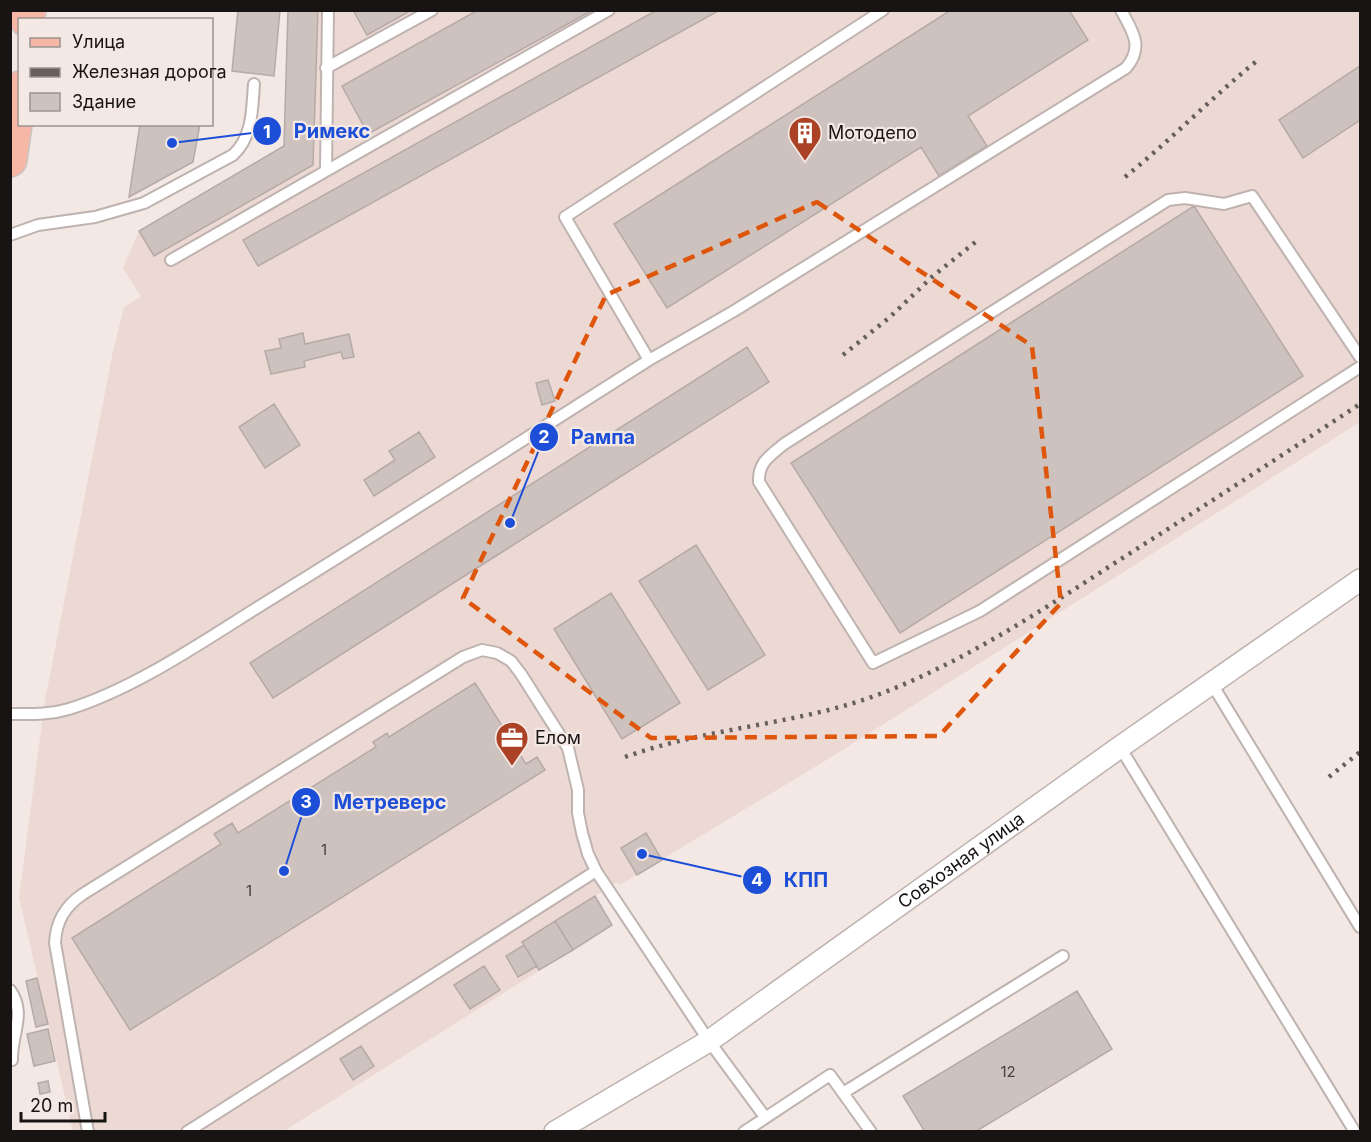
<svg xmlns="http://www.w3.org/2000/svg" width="1371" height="1142" viewBox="0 0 1371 1142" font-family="Inter,sans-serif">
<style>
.built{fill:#edd9d3}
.building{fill:#cec2be;stroke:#b6aaa7;stroke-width:1.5}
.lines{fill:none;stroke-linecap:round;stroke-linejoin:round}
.service-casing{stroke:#bfb3b0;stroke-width:14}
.minor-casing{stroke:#bfb3b0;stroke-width:24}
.primary-casing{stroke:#c8c7c6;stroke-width:36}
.service{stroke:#fff;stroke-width:10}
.minor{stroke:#fff;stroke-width:21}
.primary{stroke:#f7b7a6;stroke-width:33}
.rail{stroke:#665f5d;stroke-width:4.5;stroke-dasharray:3 6;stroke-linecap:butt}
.marked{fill:none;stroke:#de560c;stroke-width:4.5;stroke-dasharray:12 8;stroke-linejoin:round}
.labels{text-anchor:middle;stroke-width:4.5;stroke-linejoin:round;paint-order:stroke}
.number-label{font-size:15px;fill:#46403e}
.poi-label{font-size:18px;fill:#181413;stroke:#f4e8e4;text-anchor:start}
.street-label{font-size:18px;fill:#181413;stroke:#f4e8e4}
.leader{fill:none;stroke:#1d4ed8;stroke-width:2}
.callout-dot{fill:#1d4ed8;stroke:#f4e8e4;stroke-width:2}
.mark-label{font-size:18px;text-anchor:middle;font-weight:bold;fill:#fff}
.callout-label{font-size:20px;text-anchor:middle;font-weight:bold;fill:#1d4ed8;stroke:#f4e8e4;stroke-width:4.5;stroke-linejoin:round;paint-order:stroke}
</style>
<rect width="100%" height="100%" fill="#f4e8e4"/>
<path class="built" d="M288,11H1360V422L838,753L620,885L617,882L595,896L612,925L284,1131L73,1132L19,897L45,700L113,351L124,307L141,297L123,268L139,231L284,146Z"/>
<path class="building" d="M238,10H280L274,76L232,71Z
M288,10H318L313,165L154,256L139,231L284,146Z
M353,10H412L367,35Z
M478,10H593L368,134L342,86Z
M657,10H720L258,266L243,240Z
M951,10H1069L1088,40L968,116L987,146L939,176L921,147L667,308L614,224Z
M1360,66V120L1303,158L1279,120Z
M140,124H200L193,162L129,197Z
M1194,206L1303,376L900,633L791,463Z
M303,333L305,344L349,334L354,357L343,359L341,352L304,361L305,367L271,374L265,351L281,348L279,339Z
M747,347L769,382L273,698L250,663Z
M548,380L555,401L542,405L536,383Z
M274,404L300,445L265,468L239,427Z
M419,432L435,457L374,496L364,480L395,460L389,451Z
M696,545L765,655L708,690L639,581Z
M611,593L680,703L622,739L554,629Z
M475,683L526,764L537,757L545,770L130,1030L72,938L221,844L214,834L232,823L238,833L376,747L373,742L387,733L389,737Z
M646,833L662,860L637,875L621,848Z
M595,896L612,925L573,950L555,921Z
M555,921L573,950L539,970L522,942Z
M524,945L537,966L518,977L506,956Z
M484,966L500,990L470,1009L454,985Z
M37,978L48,1024L36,1027L26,981Z
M1077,991L1112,1049L975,1132H925L903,1096Z
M48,1029L55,1061L34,1066L27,1034Z
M361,1046L374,1066L353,1080L340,1059Z
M48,1081L50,1092L40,1094L38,1083Z"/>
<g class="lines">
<g class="service-casing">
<path id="service" d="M326,68L432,10
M326,171L609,10
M10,235L38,225L95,217L144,203L233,155C253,137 252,109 254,84
M171,260L326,171L328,10
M1360,357L1252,196L1224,204L1185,198L1168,200L784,444C770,456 758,462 759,482L873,663L980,611L1360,367
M649,360L734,311L1126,68C1144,47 1133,32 1121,10
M1212,684L1360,927
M10,714C31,714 49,715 69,709C140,687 212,635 276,596C401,519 524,439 649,360L565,217L883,10
M1120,747L1355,1132
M596,871L709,1041L765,1117
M10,990C27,1013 11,1035 12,1060
M843,1093L1063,956
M88,1132L55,943C56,921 65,906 83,894L463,657L482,650L497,653L511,661L521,674L568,748L578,790V813L582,833L588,854L596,871L187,1132
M744,1132L830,1075L871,1132"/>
</g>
<g class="minor-casing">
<g id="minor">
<path id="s1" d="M555,1132L709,1041L1120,747L1360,580"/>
</g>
</g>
<g class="primary-casing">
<path id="primary" d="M27,20L29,10
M10,160L20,88"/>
</g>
<use href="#service" class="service"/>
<use href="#minor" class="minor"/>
<use href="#primary" class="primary"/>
<path class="rail" d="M1125,177C1171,140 1212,97 1258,60
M843,355L890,317L933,276L978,240
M625,757C708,727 798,725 880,694C966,661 1044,609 1121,559C1201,508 1281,456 1360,404
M1329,777L1360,752"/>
</g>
<path class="marked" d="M817,202L1032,346L1061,603L939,736L651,738L463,598L606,295Z"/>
<defs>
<g id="building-pin" transform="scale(1.725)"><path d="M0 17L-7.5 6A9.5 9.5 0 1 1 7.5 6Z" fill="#ab4225" stroke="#f4e8e4"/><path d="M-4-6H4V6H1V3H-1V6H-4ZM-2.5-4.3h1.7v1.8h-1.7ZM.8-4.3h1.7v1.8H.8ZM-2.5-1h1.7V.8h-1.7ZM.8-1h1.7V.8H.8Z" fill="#fff"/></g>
<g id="office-pin" transform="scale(1.725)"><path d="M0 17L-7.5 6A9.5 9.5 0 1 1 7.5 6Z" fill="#ab4225" stroke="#f4e8e4"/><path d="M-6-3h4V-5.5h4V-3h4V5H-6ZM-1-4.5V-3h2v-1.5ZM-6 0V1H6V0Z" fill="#fff"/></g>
</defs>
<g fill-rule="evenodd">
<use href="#building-pin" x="805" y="133"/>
<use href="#office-pin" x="512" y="738"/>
</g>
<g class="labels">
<g class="number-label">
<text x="324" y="855">1</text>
<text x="249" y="896">1</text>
<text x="1008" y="1077">12</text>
</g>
<g class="poi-label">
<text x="828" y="139">Мотодепо</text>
<text x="535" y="744">Елом</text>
</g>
<g class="street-label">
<text dy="6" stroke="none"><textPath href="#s1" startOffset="489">Совхозная улица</textPath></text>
</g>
</g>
<path class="leader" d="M172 143L267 131M510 523L544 437M284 871L306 802M642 854L757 880"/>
<g class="callout-dot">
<circle cx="172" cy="143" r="6"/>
<circle cx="510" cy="523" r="6"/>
<circle cx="284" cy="871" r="6"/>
<circle cx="642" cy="854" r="6"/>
<circle cx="267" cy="131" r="15"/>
<circle cx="544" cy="437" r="15"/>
<circle cx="306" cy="802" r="15"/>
<circle cx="757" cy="880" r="15"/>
</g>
<g class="mark-label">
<text x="267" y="138">1</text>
<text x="544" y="443">2</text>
<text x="306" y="808">3</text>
<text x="757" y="886">4</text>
</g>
<g class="callout-label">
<text x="332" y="138">Римекс</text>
<text x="603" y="444">Рампа</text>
<text x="390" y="809">Метреверс</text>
<text x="806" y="887">КПП</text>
</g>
<rect width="1371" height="1142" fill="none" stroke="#181413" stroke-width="24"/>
<rect x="18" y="18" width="195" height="108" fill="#f4e8e4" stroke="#9c9390" stroke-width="1.5"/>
<rect x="30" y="38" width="30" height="9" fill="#f7b7a6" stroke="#9c9390" stroke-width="1.5"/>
<text x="72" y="48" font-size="18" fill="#181413">Улица</text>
<rect x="30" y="68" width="30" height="9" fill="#665f5d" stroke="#9c9390" stroke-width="1.5"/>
<text x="72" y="78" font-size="18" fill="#181413">Железная дорога</text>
<rect x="30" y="93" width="30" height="18" fill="#cec2be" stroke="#9c9390" stroke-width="1.5"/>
<text x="72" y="108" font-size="18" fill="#181413">Здание</text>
<path d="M21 1112v9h84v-9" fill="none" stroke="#181413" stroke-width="3"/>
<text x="30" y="1112" font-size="18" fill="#181413" stroke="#f4e8e4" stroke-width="4.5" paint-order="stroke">20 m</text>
</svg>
